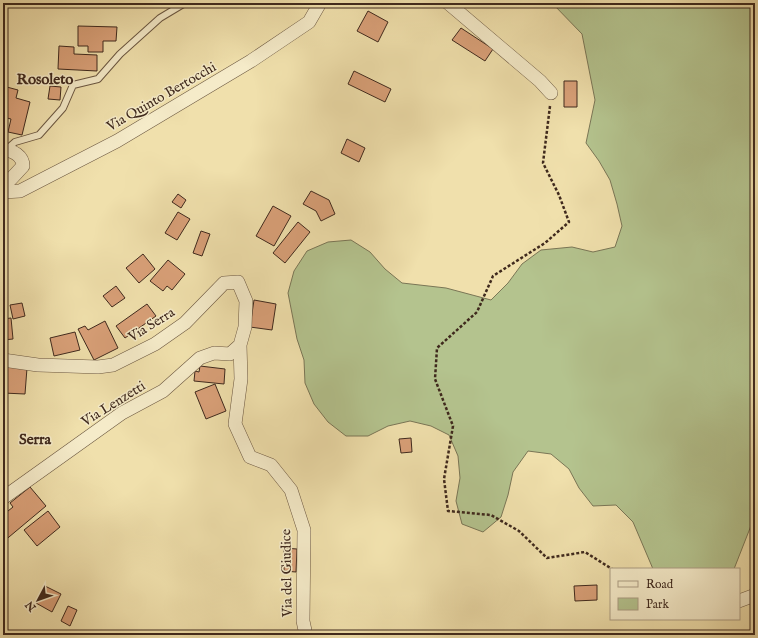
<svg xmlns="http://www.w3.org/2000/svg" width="758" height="638" viewBox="0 0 758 638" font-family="'IM FELL English',serif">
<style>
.green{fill:#b4c38e;stroke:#7a7656}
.building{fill:#d9a078;stroke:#3f291d}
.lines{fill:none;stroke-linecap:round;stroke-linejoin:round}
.service-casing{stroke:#6b5741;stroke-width:8}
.minor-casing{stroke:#6b5741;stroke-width:14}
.path{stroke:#3f291d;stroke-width:2.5;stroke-dasharray:3 2;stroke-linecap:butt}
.service{stroke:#f5ebc9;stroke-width:6}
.minor{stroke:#f5ebc9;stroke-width:13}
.labels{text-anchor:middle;stroke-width:3;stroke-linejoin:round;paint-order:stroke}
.street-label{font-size:14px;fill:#3f291d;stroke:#f5ebc9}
.neighbourhood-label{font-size:15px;font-weight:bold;fill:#3f291d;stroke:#f5ebc9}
</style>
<rect width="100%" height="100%" fill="#f0e0ac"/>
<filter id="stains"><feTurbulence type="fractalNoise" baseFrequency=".005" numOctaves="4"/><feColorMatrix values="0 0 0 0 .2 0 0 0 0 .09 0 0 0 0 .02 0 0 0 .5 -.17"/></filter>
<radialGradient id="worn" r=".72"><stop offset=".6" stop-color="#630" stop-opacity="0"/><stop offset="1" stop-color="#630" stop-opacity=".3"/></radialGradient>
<path class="green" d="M552,3H755V510L754,518L734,569H653L633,522L616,505L593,506L579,488L569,469L551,454L528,451L513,472L508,495L501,517L483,532L462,524L456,501L460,478L458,456L449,435L431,426L410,421L388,426L368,436H346L328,422L314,404L305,383L304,360L297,339L288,293L294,271L307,251L328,242L351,240L370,252L385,269L402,283L446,288L491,300L508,283L522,264L541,250L572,247L593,252L615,247L622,226L617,204L610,180L599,161L586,143L595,100L582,34Z"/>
<path class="building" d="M368,11L388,22L378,42L357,31Z
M78,26L117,27L116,41H103V52H88V46H78Z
M461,28L493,49L485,61L452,40Z
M59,46L74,47V54L97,55V71L58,69Z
M354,71L391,89L385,102L348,84Z
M564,81H577V107H564Z
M3,86L18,90L16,98L30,102L22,135L8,132L11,119L3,117Z
M50,86L61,87L60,100L48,99Z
M347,139L365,148L359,162L341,153Z
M311,191L329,200L335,214L321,221L316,211L303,204Z
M178,194L186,200L181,208L172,202Z
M273,206L291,216L274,246L256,236Z
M178,212L190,219L177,240L165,233Z
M298,222L310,232L285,263L273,253Z
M201,231L210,234L202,256L193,253Z
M143,254L155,269L139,283L126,268Z
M168,260L185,274L172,290L167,286L163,291L150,281Z
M116,286L125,298L112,307L103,296Z
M254,300L276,304L272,330L250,327Z
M22,303L25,316L13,319L10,305Z
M147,304L156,316L125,338L116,326Z
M11,318L13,339L3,340V319Z
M105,321L118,348L94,360L78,329L85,326L88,330Z
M75,332L80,350L54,356L50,338Z
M200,366L225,369L224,384L194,381L195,371L199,372Z
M3,367L27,368L25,394L3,393Z
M215,384L226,411L206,419L195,392Z
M411,438L412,452L401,453L399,439Z
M30,487L46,506L3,542V515L13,507L10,503Z
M48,511L60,527L37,546L24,530Z
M284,548L297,549L296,572L284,571Z
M597,585V600L575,601L574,586Z
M45,586L61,594L52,612L36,603Z
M68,606L77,610L70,626L61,621Z"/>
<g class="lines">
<g class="service-casing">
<path id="service" d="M6,150L15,142L39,135L63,108L73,85L98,79L120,54L160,18L185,3"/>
</g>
<g class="minor-casing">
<path id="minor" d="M448,3L540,81L551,93
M3,150C13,150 23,156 23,166L11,179L3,182
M3,192L20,191L117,141L251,61L309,22L320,3
M3,360L38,365L98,367L113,365L155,344L185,323L224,283L238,282L246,301L245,327L240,345L241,379L235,424L250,457L271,465L291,490L304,530L303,621L306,635
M3,498L122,413L163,391L200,358L214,353L230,354L240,345
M739,601L755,595"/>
</g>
<path class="path" d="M550,106L543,163L559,195L569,222L545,243L493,276L477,312L437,348L435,379L453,426L444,479L448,511L491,515L519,531L547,558L585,552L612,569"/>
<use href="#service" class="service"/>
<use href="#minor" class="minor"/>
</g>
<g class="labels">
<g class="street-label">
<text transform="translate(161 96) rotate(-30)" y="5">Via Quinto Bertocchi</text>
<text transform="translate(151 324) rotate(-32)" y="5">Via Serra</text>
<text transform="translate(113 403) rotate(-32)" y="5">Via Lenzetti</text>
<text transform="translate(286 573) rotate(-91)" y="5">Via del Giudice</text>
</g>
<g class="neighbourhood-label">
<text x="45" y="84">Rosoleto</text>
<text x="35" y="444">Serra</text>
</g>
</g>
<rect width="758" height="638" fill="none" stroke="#f0e0ac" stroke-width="16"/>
<rect x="4" y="4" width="750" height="630" fill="none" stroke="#3f291d" stroke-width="2"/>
<rect x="8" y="8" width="742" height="622" fill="none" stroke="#3f291d"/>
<rect x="610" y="568" width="130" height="52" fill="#f5ebc9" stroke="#ac9d84"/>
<rect x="618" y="581" width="20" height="6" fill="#f5ebc9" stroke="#ac9d84"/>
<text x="646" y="588" font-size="12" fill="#3f291d">Road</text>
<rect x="618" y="598" width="20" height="12" fill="#b4c38e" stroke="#ac9d84"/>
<text x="646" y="608" font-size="12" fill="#3f291d">Park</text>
<g transform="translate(38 600) rotate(229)" stroke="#f5ebc9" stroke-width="3" paint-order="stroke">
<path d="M0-3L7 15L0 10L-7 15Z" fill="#3f291d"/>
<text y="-6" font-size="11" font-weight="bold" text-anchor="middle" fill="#3f291d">N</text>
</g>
<rect width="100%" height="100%" filter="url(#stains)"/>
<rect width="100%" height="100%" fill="url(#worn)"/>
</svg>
